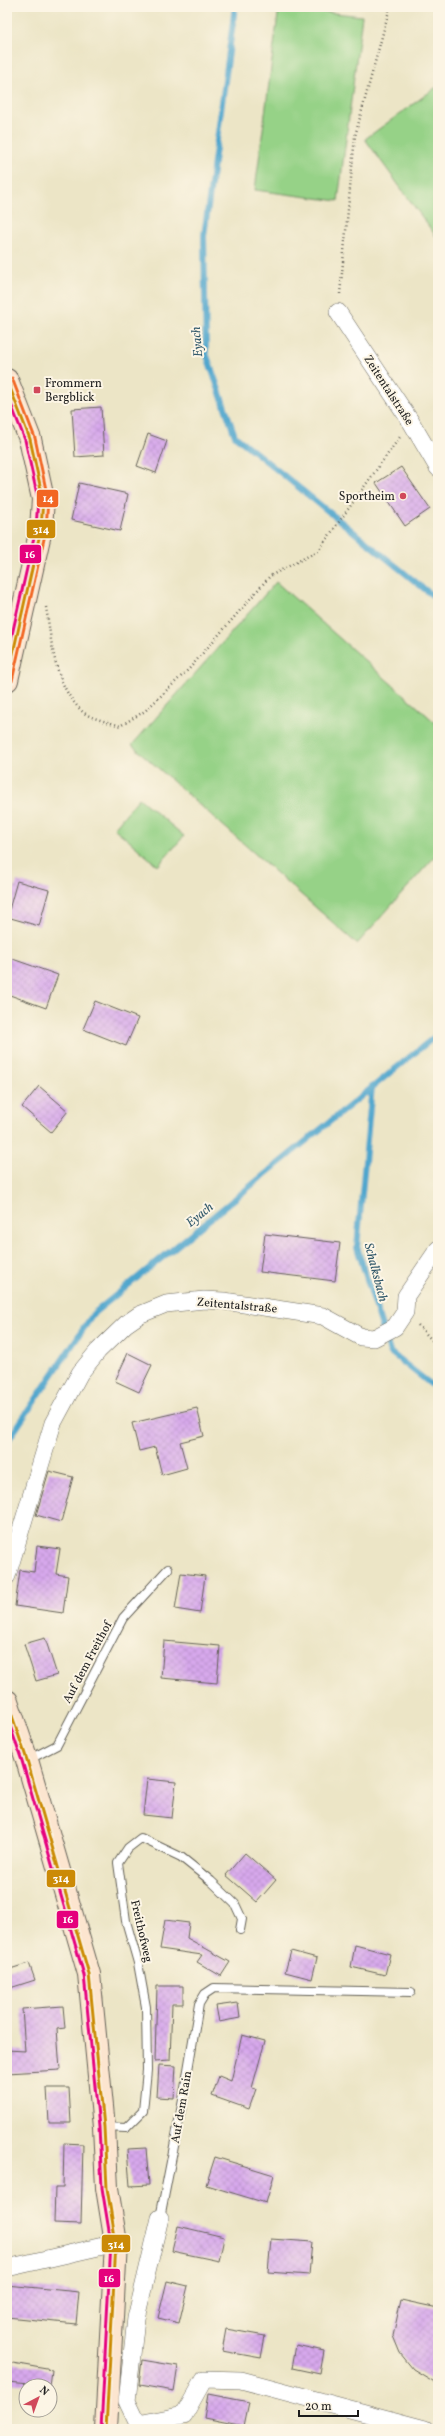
<svg xmlns="http://www.w3.org/2000/svg" width="445" height="2436" viewBox="0 0 445 2436" font-family="Vollkorn,serif">
<style>
.pitch{fill:#96d287;stroke:#597752}
.lines{fill:none;stroke-linecap:round;stroke-linejoin:round}
.stream{stroke:#50a6cd;stroke-width:6}
.building{fill:url(#building-cross-hatch)}
.lane-casing{stroke:#656258;stroke-width:10}
.street-casing{stroke:#656258;stroke-width:18}
.secondary-casing{stroke:#656258;stroke-width:24}
.path{stroke:#656258;stroke-width:2.5;stroke-dasharray:1 3;stroke-linecap:butt}
.lane{stroke:#fff;stroke-width:8}
.street{stroke:#fff;stroke-width:17}
.secondary{stroke:#fce5cf;stroke-width:22}
.bus-1-casing{stroke:#fcf5e5;stroke-width:6}
.bus-2-casing{stroke:#fcf5e5;stroke-width:6}
.bus-3-casing{stroke:#fcf5e5;stroke-width:6}
.bus-1{stroke:#cb8a06;stroke-width:3}
.bus-2{stroke:#e5007d;stroke-width:3}
.bus-3{stroke:#f26522;stroke-width:3}
.poi-dot{fill:#d1495b;stroke:#fcf5e5;stroke-width:1.5}
.labels{text-anchor:middle;stroke-width:4;stroke-linejoin:round;paint-order:stroke}
.poi-label{font-size:12px;fill:#1c1c1c;stroke:#fcf5e5;text-anchor:start}
.street-label{font-size:12px;fill:#1c1c1c;stroke:#fcf5e5}
.water-label{font-size:13px;font-style:italic;fill:#335a6c;stroke:#fcf5e5}
.line-badge{stroke:#fcf5e5;stroke-width:1.5}
.badge-label{font-size:11px;text-anchor:middle;font-weight:bold;fill:#fff}
</style>
<defs>
<pattern id="building-cross-hatch" width="8" height="8" patternUnits="userSpaceOnUse"><rect width="8" height="8" fill="#d7a8ec"/><path d="M0 0l8 8M0 8l8-8" fill="none" stroke="#b890ca"/></pattern>
</defs>
<rect width="100%" height="100%" fill="#fcf5e5"/>
<filter id="ink" filterUnits="userSpaceOnUse"><feTurbulence type="fractalNoise" baseFrequency=".025" numOctaves="2"/><feDisplacementMap in="SourceGraphic" scale="8" xChannelSelector="R" yChannelSelector="G"/><feConvolveMatrix kernelMatrix="1 2 1 2 8 2 1 2 1" color-interpolation-filters="sRGB"/></filter>
<filter id="wash" filterUnits="userSpaceOnUse"><feTurbulence type="fractalNoise" baseFrequency=".012" numOctaves="4" result="noise"/><feDisplacementMap in="SourceGraphic" scale="16" xChannelSelector="R" yChannelSelector="G"/><feGaussianBlur stdDeviation="0.9" result="paint"/><feColorMatrix in="noise" values="0 0 0 0 0 0 0 0 0 0 0 0 0 0 0 0 0 1.4 0 .05"/><feComposite in="paint" operator="in"/></filter>
<g filter="url(#wash)">
<rect width="100%" height="100%" fill="#ece5c6"/>
<path class="pitch" d="M279,7L362,16L338,201L255,190Z
M438,86V239L365,139Z
M276,582L438,725V853L357,944L132,745Z
M139,798L184,836L158,866L114,828Z"/>
<g class="lines">
<path class="stream" d="M235,7L204,236L206,353L235,436L438,600
M372,1086L357,1247L390,1352L438,1390
M7,1442L94,1313L438,1034"/>
</g>
<g id="blocks">
<path class="building" d="M101,407L104,455L75,457L72,409Z
M148,434L167,441L156,473L137,466Z
M401,467L430,509L405,526L376,483Z
M79,483L128,494L120,531L71,520Z
M17,881L49,890L39,926L7,917Z
M7,957L58,975L46,1008L7,994Z
M95,1001L138,1018L126,1046L83,1029Z
M39,1086L68,1111L51,1132L22,1107Z
M265,1234L340,1243L335,1281L260,1272Z
M128,1353L152,1365L139,1392L115,1381Z
M197,1408L204,1436L180,1442L187,1468L162,1475L155,1447L139,1451L132,1423Z
M49,1471L73,1477L61,1522L36,1515Z
M37,1546L60,1549L56,1574L68,1576L63,1613L15,1606L20,1570L34,1572Z
M181,1573L205,1576L200,1613L175,1609Z
M45,1638L57,1675L36,1681L24,1644Z
M164,1641L220,1646L217,1683L161,1678Z
M147,1779L176,1782L172,1818L143,1815Z
M245,1853L276,1880L257,1902L226,1875Z
M165,1920L189,1923L187,1938L230,1962L221,1976L197,1962L202,1955L160,1949Z
M355,1945L390,1954L385,1975L351,1967Z
M291,1951L317,1958L312,1979L285,1972Z
M29,1963L35,1980L7,1989V1970Z
M157,1986H183V2004H172L170,2060L155,2061Z
M238,2003L240,2018L219,2022L216,2006Z
M63,2006L65,2028L57,2029L60,2070L7,2073V2050L25,2051L22,2009Z
M242,2035L265,2041L252,2088L256,2089L249,2109L212,2096L219,2076L231,2081Z
M159,2065L176,2066L174,2098L157,2097Z
M47,2088H69L71,2123H49Z
M64,2143L83,2144L81,2224L54,2223L55,2187H63Z
M146,2148L149,2185L130,2186L127,2149Z
M215,2157L274,2175L266,2203L206,2185Z
M178,2226L224,2237L219,2261L172,2251Z
M271,2239L312,2242L309,2275L268,2272Z
M167,2281L188,2286L179,2323L158,2318Z
M7,2285L79,2292L76,2324L7,2317Z
M401,2300L438,2308V2384L413,2369L400,2353L393,2336Z
M226,2329L265,2336L261,2358L222,2351Z
M296,2345L324,2351L320,2374L292,2368Z
M142,2360L178,2366L174,2391L139,2385Z
M7,2362L52,2370L50,2386L7,2382Z
M208,2394L249,2402L244,2426L204,2418Z"/>
</g>
</g>
<g filter="url(#ink)">
<use href="#blocks" fill-opacity="0" stroke="#656258" stroke-width="1"/>
<g class="lines">
<g class="lane-casing">
<path id="lane" d="M28,1760L57,1745L123,1618L168,1569
M104,2127L126,2128L143,2111L147,2070L146,2007L138,1963L126,1921L118,1863L128,1848L141,1838L181,1857L211,1881L235,1904L242,1919L240,1930
M160,2218L183,2100L199,2004L205,1994L214,1988L411,1992"/>
</g>
<g class="street-casing">
<path id="street" d="M338,312L411,422L438,468
M7,1576L53,1423L80,1373L98,1351L126,1324L139,1315L166,1304L204,1300L224,1301L323,1316L361,1337L374,1338L395,1327L405,1312L406,1296L438,1249
M7,2268L116,2243
M138,2424L127,2401L136,2318L160,2218
M136,2429L138,2424L184,2415L204,2379L241,2380L425,2429"/>
</g>
<g class="secondary-casing">
<path id="secondary" d="M7,380L30,439L43,499L41,529L7,680
M7,1701L27,1760L89,1974L104,2127L107,2188L116,2243L106,2429"/>
</g>
<path class="path" d="M340,294L355,136L390,7
M46,607C52,643 54,686 83,712C91,719 110,722 120,726L145,711L189,669L270,576L318,551L400,437
M418,1325L438,1347"/>
<use href="#lane" class="lane"/>
<use href="#street" class="street"/>
<use href="#secondary" class="secondary"/>
<g class="bus-1-casing">
<path id="bus-1" d="M7,380L30,439L43,499L41,529L7,680
M7,1701L27,1760L89,1974L104,2127L107,2188L116,2243L106,2429"/>
</g>
<g class="bus-2-casing">
<path id="bus-2" d="M7,394L25,440L38,499L36,528L7,657
M7,1717L22,1761L84,1975L99,2127L102,2188L111,2243L101,2429"/>
</g>
<g class="bus-3-casing">
<path id="bus-3" d="M12,378L35,438L48,499L46,530L12,681"/>
</g>
<use href="#bus-1" class="bus-1"/>
<use href="#bus-2" class="bus-2"/>
<use href="#bus-3" class="bus-3"/>
</g>
</g>
<g class="poi-dot">
<rect x="33" y="386" width="8" height="8" rx="2"/>
<circle cx="403" cy="496" r="4"/>
</g>
<g class="labels">
<g class="poi-label">
<text x="45" y="387">Frommern<tspan x="45" dy="14">Bergblick</tspan></text>
<text x="395" y="500" text-anchor="end">Sportheim</text>
</g>
<g class="street-label">
<text transform="translate(389 390) rotate(57)" y="4">Zeitentalstraße</text>
<text transform="translate(237 1305) rotate(5)" y="4">Zeitentalstraße</text>
<text transform="translate(87 1662) rotate(-62)" y="4">Auf dem Freithof</text>
<text transform="translate(142 1931) rotate(77)" y="4">Freithofweg</text>
<text transform="translate(181 2107) rotate(-80)" y="4">Auf dem Rain</text>
</g>
<g class="water-label">
<text transform="translate(196 342) rotate(-95)" y="5">Eyach</text>
<text transform="translate(199 1214) rotate(-39)" y="5">Eyach</text>
<text transform="translate(377 1272) rotate(75)" y="5">Schalksbach</text>
</g>
</g>
<g class="line-badge">
<rect x="36" y="489" width="23" height="19" rx="4" fill="#f26522"/>
<rect x="26" y="519" width="30" height="20" rx="4" fill="#cb8a06"/>
<rect x="19" y="544" width="23" height="20" rx="4" fill="#e5007d"/>
<rect x="46" y="1869" width="30" height="19" rx="4" fill="#cb8a06"/>
<rect x="56" y="1910" width="23" height="19" rx="4" fill="#e5007d"/>
<rect x="101" y="2234" width="30" height="19" rx="4" fill="#cb8a06"/>
<rect x="98" y="2268" width="23" height="20" rx="4" fill="#e5007d"/>
</g>
<g class="badge-label">
<text x="48" y="502">14</text>
<text x="41" y="533">314</text>
<text x="30" y="558">16</text>
<text x="61" y="1882">314</text>
<text x="68" y="1923">16</text>
<text x="116" y="2248">314</text>
<text x="109" y="2282">16</text>
</g>
<rect width="445" height="2436" fill="none" stroke="#fcf5e5" stroke-width="24"/>
<g transform="translate(38 2398) rotate(41)"><circle r="19" fill="#fcf5e5" stroke="#a29e95"/>
<path d="M0-3L7 15L0 10L-7 15Z" fill="#d1495b"/>
<text y="-6" font-size="11" font-weight="bold" text-anchor="middle" fill="#1c1c1c">N</text>
</g>
<path d="M299 2410v6h59v-6" fill="none" stroke="#1c1c1c" stroke-width="2"/>
<text x="305" y="2410" font-size="12" fill="#1c1c1c" stroke="#fcf5e5" stroke-width="3" paint-order="stroke">20 m</text>
</svg>
